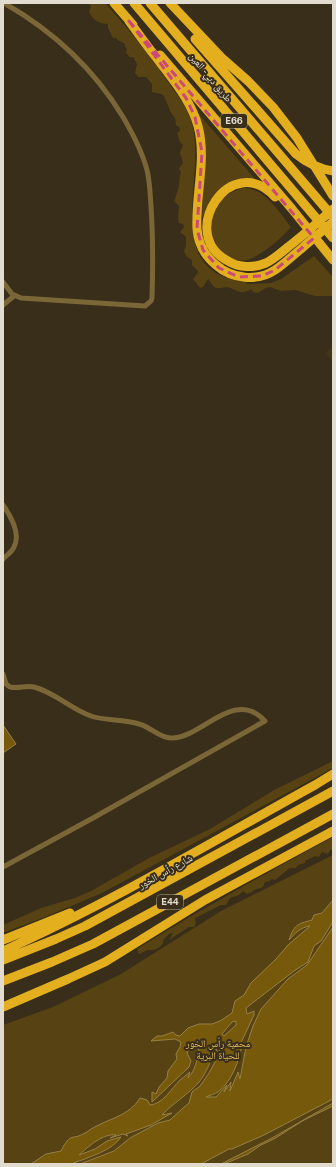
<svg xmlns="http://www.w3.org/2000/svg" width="336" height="1167" viewBox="0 0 336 1167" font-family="'Public Sans','Noto Naskh Arabic',sans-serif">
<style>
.built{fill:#413418}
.green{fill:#564212}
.water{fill:#76590b;stroke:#968046;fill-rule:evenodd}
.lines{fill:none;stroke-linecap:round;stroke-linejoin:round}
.street{stroke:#7b6638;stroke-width:5}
.highway{stroke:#e4af1e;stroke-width:9}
.marked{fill:none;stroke:#ca4978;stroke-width:3;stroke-dasharray:8 5;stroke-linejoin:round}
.labels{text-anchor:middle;stroke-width:4;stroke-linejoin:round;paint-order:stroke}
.shield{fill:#382e19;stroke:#afa899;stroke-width:1}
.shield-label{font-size:9px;font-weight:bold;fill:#e2dcd0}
.street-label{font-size:10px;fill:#e2dcd0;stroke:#382e19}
.park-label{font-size:10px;fill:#e5ba5a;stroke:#382e19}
</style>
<rect width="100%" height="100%" fill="#382e19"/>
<path class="built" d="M333,346V362L325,353Z"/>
<path class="green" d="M88,3H105C127,27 147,52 166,79C174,91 184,103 190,117C211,172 156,272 246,282L247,284L271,283L281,279L314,256L333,277V296H315L295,290L281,291L270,287L266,288L258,293L253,292L251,289C242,296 235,289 227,287C223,287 220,289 217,288C213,288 211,282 208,279L203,287L200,288L193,279L197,274L198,271L192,265V260L186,256L184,251L186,246V237L180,232L184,227L183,224L179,223L178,219L179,206L174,201C176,196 177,193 178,189C180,186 178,180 181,173L179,168L183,163L180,153L183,145L180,142L177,133L180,131V128L176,125L175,118L171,113L164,96L161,94L152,92V84L146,77H138L135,73L137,64L133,57H130L126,53L127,49L125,47V44L122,42L119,41L116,38H113L108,28V24C99,24 93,20 89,12L91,6Z
M198,113L255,179C229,178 211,192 203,217L200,216L205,152Z
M243,188C265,188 279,212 291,227C282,238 261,256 247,260C211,268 191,202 243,188Z
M333,761V768L102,893L45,917L3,933V925L41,908L75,898L91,891L149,858L210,829L274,790Z
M333,837V850H330L328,854L322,852L319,857L315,856L305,861V863L298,865L296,868H290L275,880L271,879L270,881L265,882L263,887L254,890L252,892L247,894L243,891L239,895L230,898L226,905H221L195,918L196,924L194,927H189L169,940L173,933L169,934L163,940V943L160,947L154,950H148L139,954L137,949C201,909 267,873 333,837Z
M333,855V1164H3V1025L53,1007L121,974L221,911Z"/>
<path class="water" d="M3,725L16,744L3,753Z
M333,900V922L321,941L314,946L308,962L294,971L246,1008L247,1014L254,1011V1015L239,1047L242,1046C238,1063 232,1081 218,1092C215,1094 210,1095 206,1097H216L227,1085L224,1092L231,1082L230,1091L238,1072L240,1079L246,1047L253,1026L261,1009L288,979L307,965L333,927V1099L264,1135L232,1149H229L201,1164H80L114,1151L130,1138L158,1123L170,1120L182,1109L189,1103L192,1092L200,1086L209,1073L220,1053L219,1046L216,1047L217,1052C209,1061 207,1073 199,1082C189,1094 173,1103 162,1115L172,1113L151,1125L126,1134L128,1136L123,1134L110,1138L116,1135C103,1133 88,1147 79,1155L95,1149L107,1141L121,1137C113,1150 88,1158 73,1163L74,1164H31L46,1154L61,1151C71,1131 72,1141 85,1133C88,1132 90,1129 93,1128C110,1118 129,1116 140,1098L147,1100L150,1105C163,1104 171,1089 180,1080C183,1077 187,1075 190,1072L188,1078C196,1070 195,1062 200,1053L197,1046L189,1049L187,1053L191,1061L189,1067L152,1102V1092L156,1094L159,1087L167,1078L168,1071L177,1059L176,1054L180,1047L181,1042L175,1039L151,1041L157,1036H162L173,1032L176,1035L180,1036L188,1028L199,1024H212L220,1021L232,1013L235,1001L244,995L251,983L276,959L288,945L310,926C301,927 294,934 289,940C294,925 297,924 312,920L314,915L322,913ZM232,1022L236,1021V1025L224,1036L222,1034Z
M333,1103V1106L304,1120L274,1139L261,1145L248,1154L224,1164H221L272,1138Z"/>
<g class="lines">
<path class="street" d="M3,282L12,294L21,298L145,306L151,301L152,298C153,267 153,237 151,206C150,194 150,182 147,170C142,151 133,134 123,117C94,69 53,31 4,3
M3,305L14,296
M3,505C10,515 21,534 14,547C12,552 7,555 3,559
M3,674L6,684L10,687C18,689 26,685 34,687C54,692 71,709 91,716C105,721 123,719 139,724C151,727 159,738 171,738C201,739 234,687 265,721L93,818L3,867"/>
<path class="highway" d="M114,3L133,25
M134,3L333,238
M150,3L333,217
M170,3L223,59L248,81L273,107L297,138L333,196
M129,21C138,33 146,45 156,57C172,79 191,100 198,126C207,160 195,195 197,229C198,243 205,256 216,265C232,279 257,282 275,270C284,264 292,256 301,249C311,240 322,231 333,222
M195,39L296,154C307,163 319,169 333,171
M160,55L292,209L333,260
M275,197C231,149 176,234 228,261C239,268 254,268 266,263C274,259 281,253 288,247C304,235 318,222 333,209
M3,940L70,913
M3,951C110,903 212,842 315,785L333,774
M3,960L56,939L85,926L333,791
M3,981L52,962L93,944L333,814
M3,1007L68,979L105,962L205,900L333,831"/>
</g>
<path class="marked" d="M129,21L314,238L275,270L262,276L239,277L219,268L203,250L197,229L202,152L195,117L186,98Z"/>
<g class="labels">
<g class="shield">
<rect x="221" y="114" width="26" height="14" rx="3"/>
<rect x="157" y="895" width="26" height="14" rx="3"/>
</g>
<g class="shield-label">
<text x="234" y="124">E66</text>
<text x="170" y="905">E44</text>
</g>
<g class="street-label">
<text transform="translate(211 77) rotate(50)" y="4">طريق دبي - العين</text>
<text transform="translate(165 871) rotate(-29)" y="4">شارع رأس الخور</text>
</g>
<g class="park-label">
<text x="218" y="1047">محمية رأس الخور<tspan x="218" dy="12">للحياة البرية</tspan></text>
</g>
</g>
<rect width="336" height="1167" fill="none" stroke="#e2dcd0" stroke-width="8"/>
</svg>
